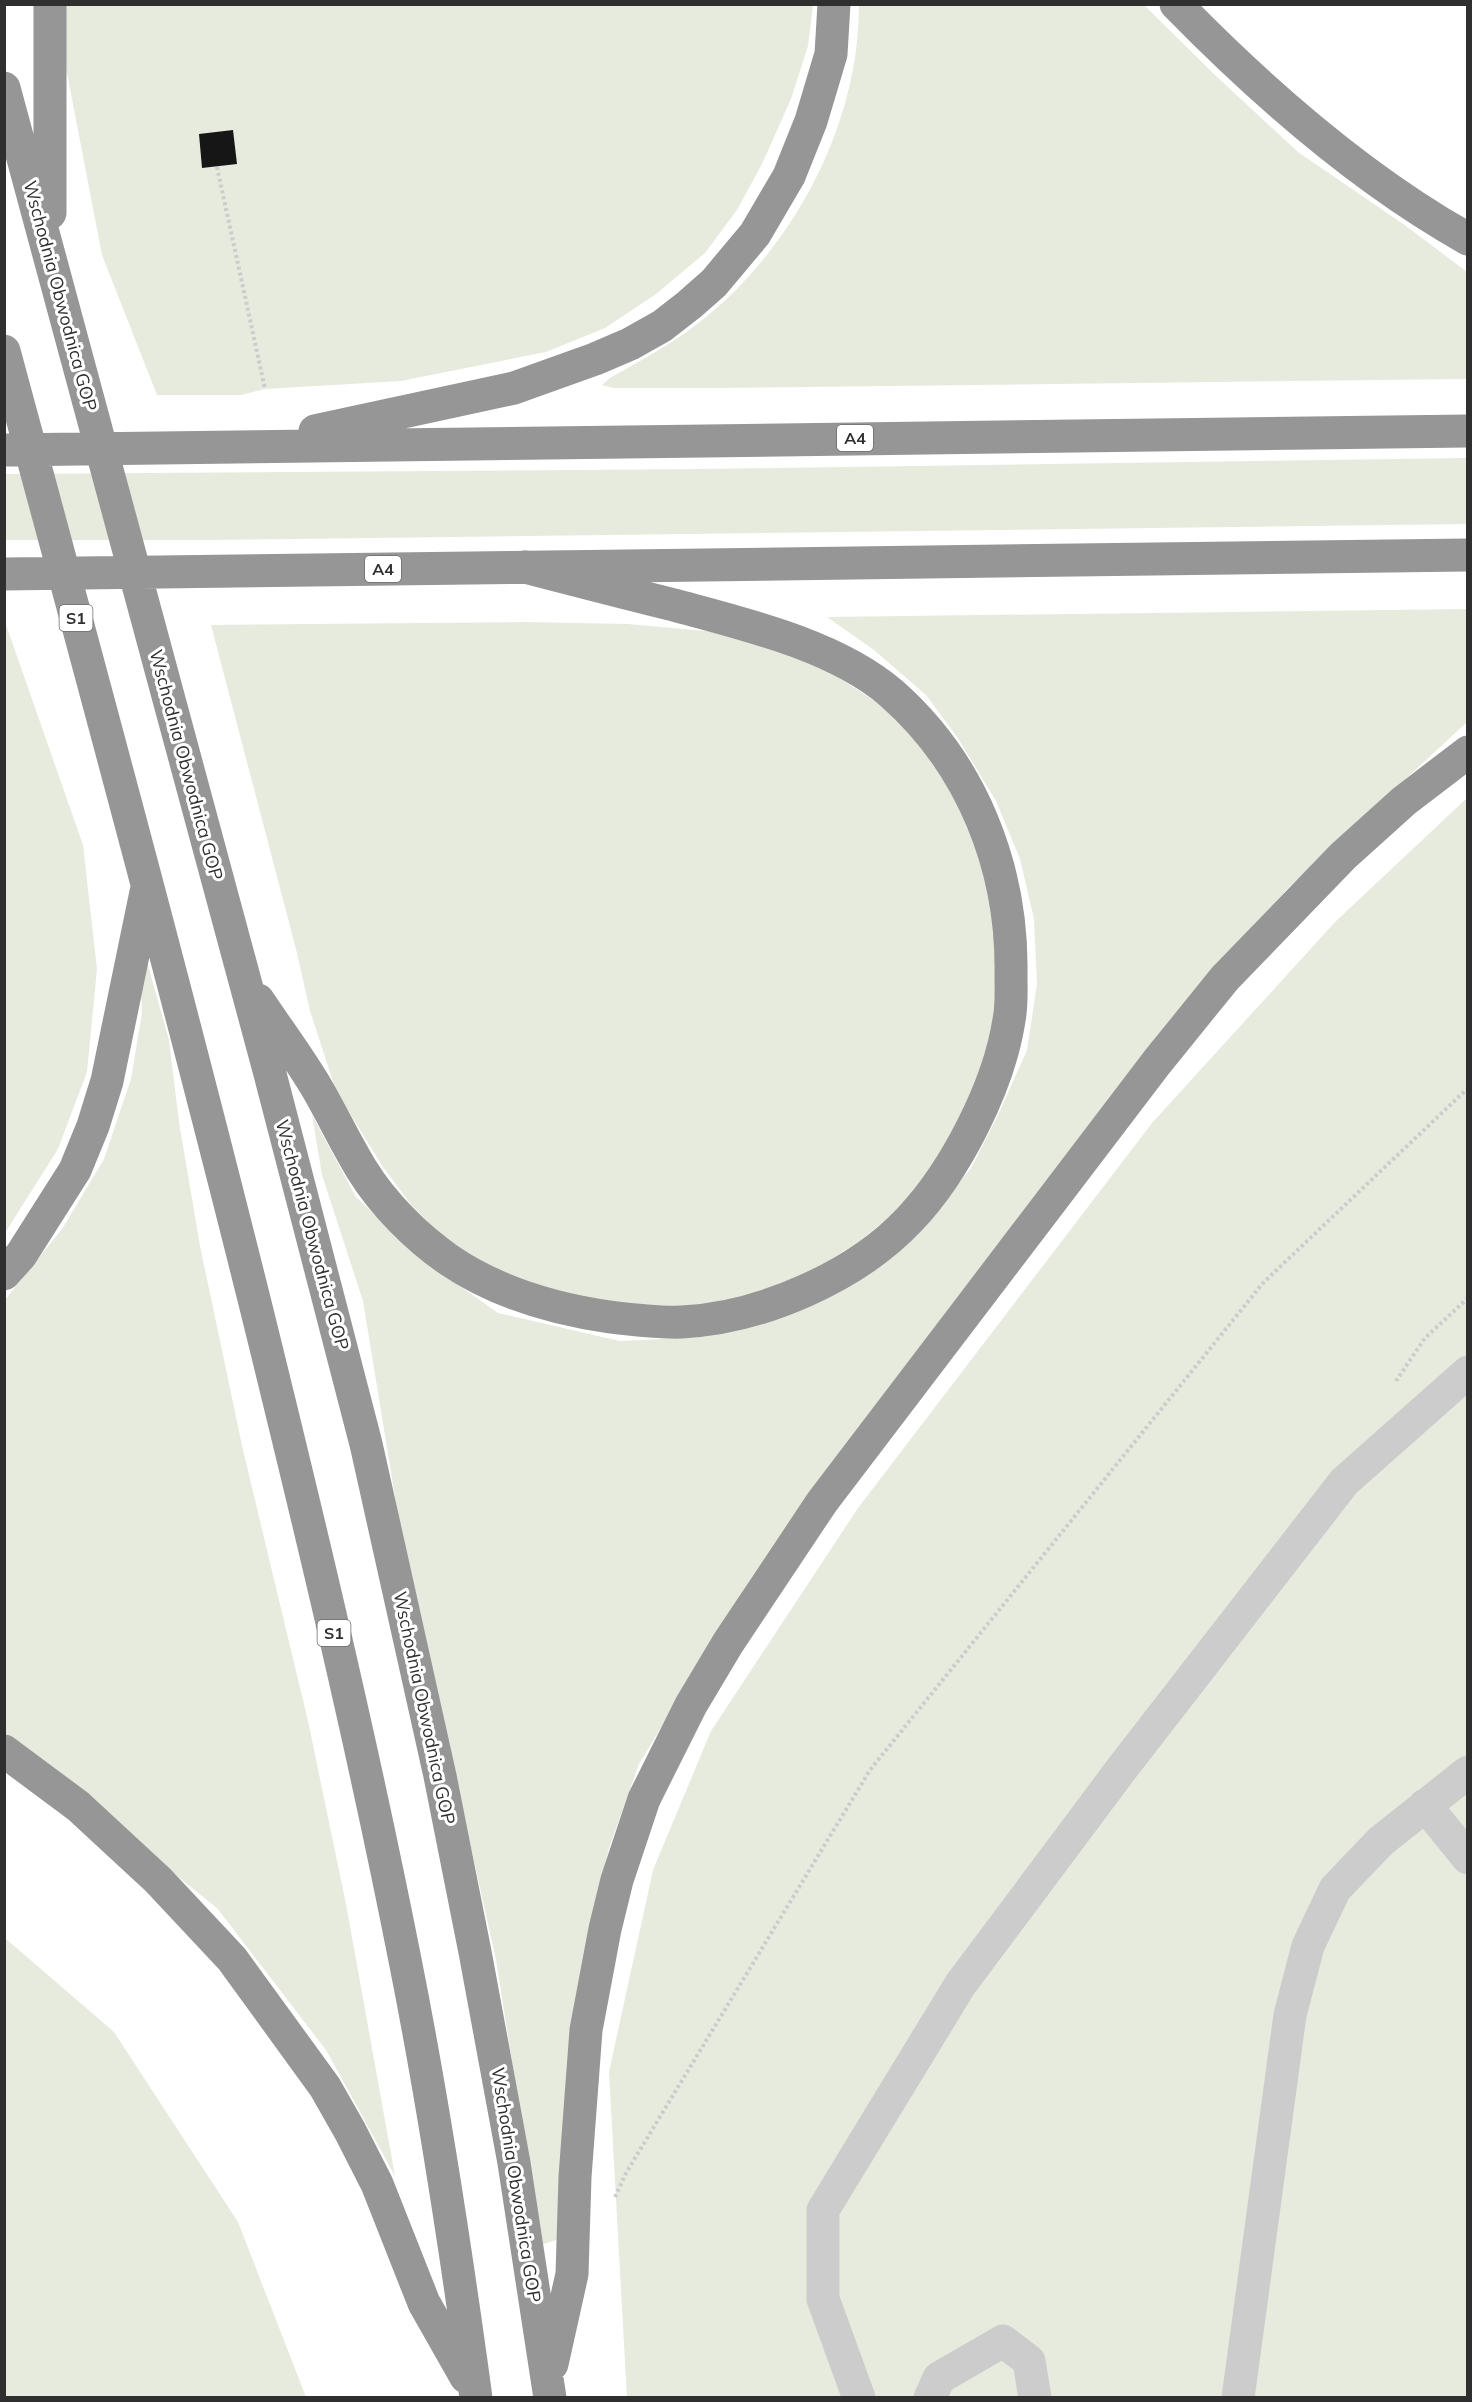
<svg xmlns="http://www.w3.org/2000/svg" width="1472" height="2402" viewBox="0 0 1472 2402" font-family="Mulish,sans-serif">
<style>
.green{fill:#e6ebde}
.building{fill:#161616}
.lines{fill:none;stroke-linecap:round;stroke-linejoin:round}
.path{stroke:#ccc;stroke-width:4;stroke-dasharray:3 3;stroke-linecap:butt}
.minor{stroke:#ccc;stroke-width:33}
.highway{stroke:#969696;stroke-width:33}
.labels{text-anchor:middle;stroke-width:6;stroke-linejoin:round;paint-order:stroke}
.shield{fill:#fff;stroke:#6d6d6d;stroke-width:1.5}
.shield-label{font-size:16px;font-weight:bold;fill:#2f2f2f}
.street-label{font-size:18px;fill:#2f2f2f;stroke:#fff}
</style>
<rect width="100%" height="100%" fill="#fff"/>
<path class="green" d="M64,5H813L808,46L791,99L762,164L737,210L705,253L656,294L605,328L546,352L401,381L265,389L241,395H157L102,255L62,47Z
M859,5H1144L1215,75L1298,152L1406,226L1467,272V379L718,388H613L602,385L610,378C643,359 676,342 706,317C796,243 859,123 859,5Z
M1467,458L1468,524L209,540H5L4,474L703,469Z
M1467,609V722L1289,887L1188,999L946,1312L750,1580L639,1764L609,1848L586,1943L562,2238L541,2245L496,1960L400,1527L363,1301L322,1175L312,1115L356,1197L422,1259L498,1313L620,1341L703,1337L785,1316L935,1213L971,1168L998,1115L1027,1050L1037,984L1034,919L1020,859L996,801L957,737L926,695L874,650L827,617Z
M4,619L83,845L97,969L87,1072L58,1149L5,1233Z
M525,622L628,624L728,633L819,665L878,703L926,740L993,862L1006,986L977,1098L921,1184L893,1214L857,1243L812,1271L742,1298L686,1307H620L492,1274L448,1241L412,1206L383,1167L336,1091L310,1011L296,949L211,625Z
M1467,798V2397L627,2398L609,2072L653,1870L711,1731L858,1508L1152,1123L1335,922Z
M138,930L169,1040L179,1122L200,1246L243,1450L308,1721L346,1904L395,2176L326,2050L217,1908L5,1738L4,1301L62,1229L104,1159L131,1079L142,1013Z
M5,1938L114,2032L238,2222L306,2397H5Z"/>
<path class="building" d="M233,130L237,164L202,168L199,134Z"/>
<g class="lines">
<path class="path" d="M217,167L265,389
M1396,1381L1425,1338L1468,1298
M615,2197L626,2173L870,1770L1263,1283L1468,1088"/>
<path class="minor" d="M1425,1805L1468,1858
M859,2398L823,2299V2210L960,1985L1123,1767L1344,1482L1468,1372
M930,2398L939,2378L1003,2341L1029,2361L1035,2398
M1238,2398L1290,2015L1308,1946L1335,1889L1381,1841L1468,1772"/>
<path class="highway" d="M50,4V213
M1176,4C1261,91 1361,179 1468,239
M4,88L269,1070L366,1444L440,1776L475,1952L514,2163L550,2398
M4,351C90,670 177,990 257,1311C310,1526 362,1742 405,1960C434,2105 456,2251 476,2398
M315,431L514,388L595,359L630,344L662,326L689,305L714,283L755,234L789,176L811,121L831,54L834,4
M4,450L1468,431
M4,574L1468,555
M258,1000C278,1030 300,1059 318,1090C333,1116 346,1144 362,1170C383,1204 416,1237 449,1260C496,1292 554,1309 610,1317C634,1320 658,1323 682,1322C761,1318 855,1277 909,1220C955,1172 999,1086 1009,1020C1012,1006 1011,990 1011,975C1013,868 972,764 891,693C835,645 744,624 674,605C625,593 575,580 525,567
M4,1274L21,1255L75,1170L93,1126L107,1081L146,892
M4,1751L78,1806L158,1880L232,1959L325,2087L350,2131L377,2184L424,2303L466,2377
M552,2364L572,2274L575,2177L586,2030L605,1929L617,1880L644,1799L691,1705L728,1643L822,1502L1157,1062L1225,978L1343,856L1404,801L1468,752"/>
</g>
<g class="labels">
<g class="shield">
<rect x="837" y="425" width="36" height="26" rx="4.5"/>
<rect x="365" y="556" width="36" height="26" rx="4.5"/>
<rect x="59.5" y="605" width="33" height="26" rx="4.5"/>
<rect x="317.5" y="1620" width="33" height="26" rx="4.5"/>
</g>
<g class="shield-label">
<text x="855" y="444">A4</text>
<text x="383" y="575">A4</text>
<text x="76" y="624">S1</text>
<text x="334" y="1639">S1</text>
</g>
<g class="street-label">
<text transform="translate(60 296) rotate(75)" y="6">Wschodnia Obwodnica GOP</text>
<text transform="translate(186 765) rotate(75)" y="6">Wschodnia Obwodnica GOP</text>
<text transform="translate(312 1235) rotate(75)" y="6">Wschodnia Obwodnica GOP</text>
<text transform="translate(424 1708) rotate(78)" y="6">Wschodnia Obwodnica GOP</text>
<text transform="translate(516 2185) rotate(81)" y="6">Wschodnia Obwodnica GOP</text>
</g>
</g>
<rect width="1472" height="2402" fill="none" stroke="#2f2f2f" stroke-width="12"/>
</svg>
